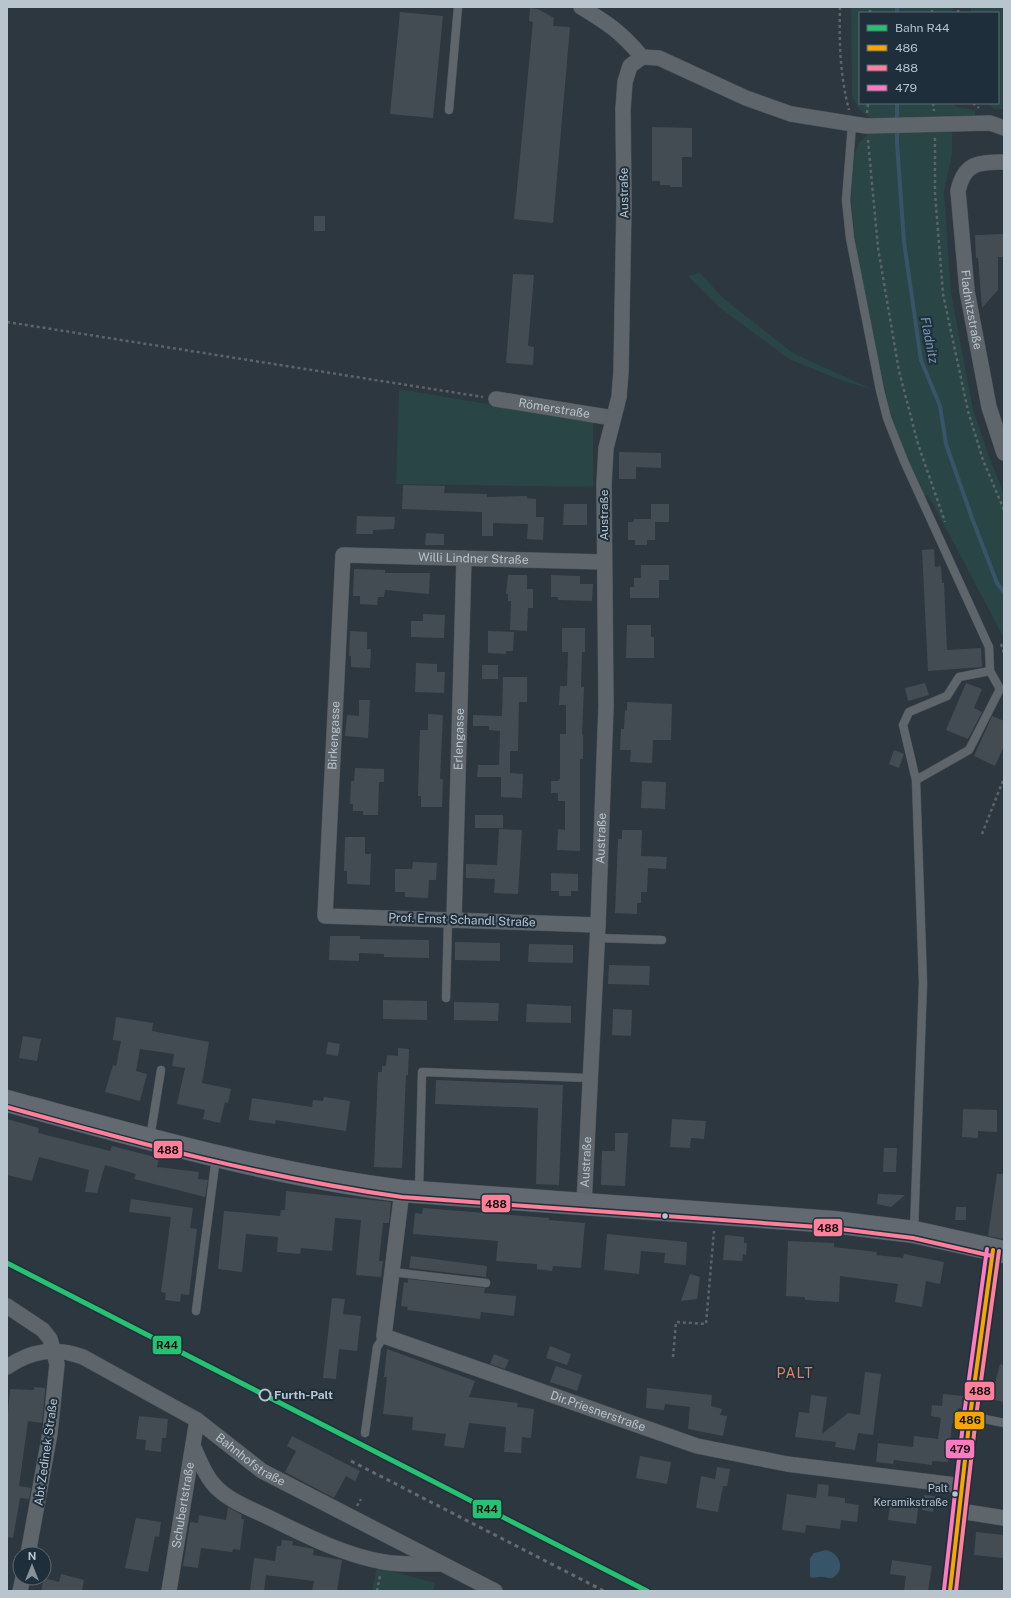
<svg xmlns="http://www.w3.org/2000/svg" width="1011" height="1598" viewBox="0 0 1011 1598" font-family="'Public Sans',sans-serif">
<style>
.green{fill:#294545}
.water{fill:#375469}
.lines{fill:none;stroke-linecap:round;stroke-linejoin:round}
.stream{stroke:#375469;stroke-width:4}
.building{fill:#444c53}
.lane-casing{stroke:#4c5359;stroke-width:9}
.street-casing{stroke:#4c5359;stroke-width:16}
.secondary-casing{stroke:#4c5359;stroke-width:23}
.path{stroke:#5c6468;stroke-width:2.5;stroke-dasharray:3 3;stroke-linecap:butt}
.lane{stroke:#5e656b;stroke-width:8}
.street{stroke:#5e656b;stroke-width:15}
.secondary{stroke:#626970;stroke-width:22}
.rail{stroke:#626970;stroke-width:3;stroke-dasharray:4 4;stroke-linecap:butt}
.bus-1-casing{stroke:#1f2e3b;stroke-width:7}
.bus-2-casing{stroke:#1f2e3b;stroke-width:7}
.bus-3-casing{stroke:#1f2e3b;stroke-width:7}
.bus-1{stroke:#f7a600;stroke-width:4}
.bus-2{stroke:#ff8098;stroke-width:4}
.bus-3{stroke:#fe7ac1;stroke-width:4}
.rail-1-casing{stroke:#1f2e3b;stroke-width:8}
.rail-1{stroke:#26c172;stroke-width:5}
.bus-dot{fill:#b8c4ce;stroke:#1f2e3b;stroke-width:1.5}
.stop-dot{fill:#1f2e3b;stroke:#b8c4ce;stroke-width:2}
.labels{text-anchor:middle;stroke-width:4;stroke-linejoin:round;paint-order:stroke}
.bus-label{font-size:11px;fill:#b8c4ce;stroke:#1f2e3b;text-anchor:end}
.street-label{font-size:12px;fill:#b8c4ce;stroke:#1f2e3b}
.stop-label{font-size:12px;font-weight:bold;fill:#b8c4ce;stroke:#1f2e3b;text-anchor:start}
.water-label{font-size:13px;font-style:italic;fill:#7699b3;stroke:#1f2e3b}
.quarter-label{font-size:14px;letter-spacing:1px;fill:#de8763;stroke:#1f2e3b}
.line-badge{stroke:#1f2e3b;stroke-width:1.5}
.pale-badge-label{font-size:11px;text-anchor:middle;font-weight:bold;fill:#111}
</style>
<rect width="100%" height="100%" fill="#2d373f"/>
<path class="green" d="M851,7H953V13H860V103H952L957,107L975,110V115L870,118L859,109L852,96Z
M971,7H1004V109H994L987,103H998V13H971Z
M952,132V155L944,191L951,293L973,409L989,456L1004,494V638L928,495L924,496L907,460L891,417L862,284L855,238L851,200L852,178L855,152L859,143L869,133Z
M700,273L723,298L793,353L876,391L835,378L789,359L720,308L688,276Z
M399,389L593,422V487L396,484Z
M377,1567L435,1583L433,1591H372Z"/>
<path class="water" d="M826,1550C842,1554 845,1572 832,1578C829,1579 826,1577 823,1577C818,1576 815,1579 810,1577V1558L814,1553Z"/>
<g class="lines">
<path class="stream" d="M897,13V7
M897,103V143L904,242L921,360L940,406L946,444L972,518L997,583L1004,592"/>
</g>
<path class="building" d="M530,8L538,9L554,18L553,26L570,27L553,223L514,219L533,22L529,21Z
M400,12L443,16L433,118L390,114Z
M652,127L692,128V157H682V187H670V185H660V181H652Z
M314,216H325V231H314Z
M1004,234V257H998V290L982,308L978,258H976L975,235Z
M513,274L534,275L528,346L534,347L533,365L506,363Z
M619,452L661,453V468L636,467V479H619Z
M403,485L445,486L444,493L487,494V497L527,496V498L536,499V517H544L543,540L527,539L528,524L493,523V536H482V512L402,509Z
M564,504H587V525H563Z
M651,504H669V522H655V540H647V545H635V540H628V522H633L634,519H651Z
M357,516L395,517L394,529L373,530V534H356Z
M426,533L444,534V545H425Z
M934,549L935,567L941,566L942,583H944L947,650L981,648L982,667L928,671L922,550Z
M641,565H669V580H659V598H630V587H634V578H641Z
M354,569L385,570V573H430L429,594L385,590L384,597H378L377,605L360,604V596H353Z
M508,575H527V589H533V608H528L527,631L510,630L511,601H508V594H506Z
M551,575L580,576V584H593L592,601L558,600V597H551Z
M423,614L445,615L444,638L411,637V621H423Z
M627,625H651V637H654V658H626Z
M562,628H585V652H582L581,687H584L582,734L583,735V759H580V851L557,850L558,829L565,830V801H558V793H551V781H558L560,779V734H566V705H559L560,686H567L568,652H562Z
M350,631L367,632V649H371L370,668L351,667V656H349Z
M488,631L514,632L513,651H506V654L488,653Z
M416,663L437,664V672H445L444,693L415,692Z
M482,665H498V679H482Z
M503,677H527V702H519L518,751H510V773L523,774L522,798L501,797V777H477L478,765H499L500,731L489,730V726H473V715L502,716Z
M925,683L929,695L908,701L905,688Z
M966,683L982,689L974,708L982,712L968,739L946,730Z
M359,700H370L368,738L345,736L347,715L359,716Z
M627,702L672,704L671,740H653L652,763L630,762L631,750H620L621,729H624L625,710L627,711Z
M428,714L443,715L440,779H443L442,807H421V796H418L420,730H428Z
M992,716L1004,721V746L995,766L974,756Z
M894,750L904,754L899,768L889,764Z
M355,768L384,769V782H379L378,815H363V811H353V804H350L351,781H354Z
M642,781L666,782L665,809L641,808Z
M475,815H503V828H475Z
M499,829L522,830L518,894L494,893L495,879L466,878V864L497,865Z
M622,830H642L641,856L667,857L666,869L648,868L647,892H641V903H637V914L615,913L618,839H622Z
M345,837H365V854H371L370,885L347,884V871H344Z
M413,862L437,863L436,880H429L428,898L405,897V892H395V869H412Z
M551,873L578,874V891H571V896H559V891H551Z
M330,936H360V939L429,940V958L384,957V954L359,953V961L329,960Z
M455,942L500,943V961L455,960Z
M529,944L573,945V963L528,962Z
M609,965L650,966L649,985L608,984Z
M383,1000L427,1001V1020L383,1019Z
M454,1002L499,1003L498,1021L454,1020Z
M527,1004L571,1006V1023L526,1022Z
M613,1009L632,1010L631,1036L612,1035Z
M116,1017L153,1023L152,1031L209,1042L202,1083L231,1089L228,1103L225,1102L220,1123L203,1119L205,1110L177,1104L185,1068L172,1066L174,1054L140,1049L136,1071L147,1074L140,1101L105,1092L113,1065L116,1066L121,1041L113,1040Z
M23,1036L41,1039L37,1061L19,1058Z
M328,1042L340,1044L338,1056L326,1054Z
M398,1048L409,1049L408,1075H406L402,1168L374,1167L378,1072H382V1066H386L387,1055L398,1056Z
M436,1080L563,1085L559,1185L536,1184L538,1108L435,1104Z
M324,1097L350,1101L346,1131L276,1120L275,1124L249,1120L252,1098L312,1107L313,1100L323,1101Z
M963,1109L997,1110V1132L978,1131V1138L962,1137Z
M7,1119L39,1128L38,1133L110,1151L112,1146L159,1158L157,1167L199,1172L198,1179L208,1180L205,1197L134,1179L136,1174L105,1165L97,1193L85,1192L89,1170L39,1157L32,1181L7,1175Z
M672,1119L706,1121L704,1139L691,1138L690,1148L670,1147Z
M615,1133H628L625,1186L601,1185L602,1151H615Z
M884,1148H897L896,1172H883Z
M997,1174H1004V1239L988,1236Z
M286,1191L391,1202L389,1223H383L379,1261H383L381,1277L356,1275L361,1220L335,1218L332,1251L301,1248L300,1254L277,1252L278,1237L246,1234L242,1272L218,1269L224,1211L280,1216L281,1210H285Z
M878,1194L905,1195L891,1207L877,1204Z
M131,1199L193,1208L190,1228L197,1229L192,1270L189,1295L181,1294L180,1302L165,1300L166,1293L161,1292L171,1217L129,1212Z
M956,1207H966V1220H955Z
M423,1208L549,1218V1220L585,1223L581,1268L553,1266L552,1271L537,1269V1264L496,1261L498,1241L413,1234L415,1213L422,1214Z
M607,1234L687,1242L686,1265L664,1263L665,1253L641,1251L639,1274L604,1270Z
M725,1235L744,1237V1243H747L746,1255L743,1254L742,1261L723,1260Z
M788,1241L834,1243V1247L877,1252L876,1255L903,1258L904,1254L944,1262L940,1284L926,1281L922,1307L895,1302L898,1284L840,1276L839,1302L805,1300V1297L786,1296Z
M411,1256L487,1266L486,1277L409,1268Z
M690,1274L700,1277L697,1299L681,1301Z
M408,1279L485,1288L484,1293L516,1296L514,1316L481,1312L480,1319L407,1310L408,1307L401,1306L404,1282L408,1283Z
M332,1298L345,1299L343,1314L361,1316L357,1351L339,1349L336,1379L323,1378Z
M550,1346L571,1354L567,1365L546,1358Z
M387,1349L475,1381L469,1397L518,1403L517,1407L534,1409L531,1438L522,1437L521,1453L504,1452L506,1427L469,1423L464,1448L444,1446L446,1434L412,1430L413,1417L383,1414L387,1377H384Z
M494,1354L509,1360L505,1369L490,1364Z
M1000,1364L1004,1365V1402L991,1399Z
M556,1366L582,1375L577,1391L550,1382Z
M865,1372L881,1374L873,1435L858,1433L855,1450L835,1447L836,1442L795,1437L799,1412L809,1413L811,1395L827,1397L822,1434L848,1413L860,1415Z
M34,1387L45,1388V1391L42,1423L28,1421L19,1486L31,1488L29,1499L20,1498L13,1538L7,1537V1424L10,1389L34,1390Z
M647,1388L712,1395L711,1406L722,1409L720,1415L727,1416L723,1436L688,1429L690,1407L665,1404L664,1410L646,1408Z
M943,1394L963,1396L962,1409L958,1408L956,1423H952L948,1462L932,1461V1465L894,1460L893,1464L876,1462L878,1443L913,1447L914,1436L938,1439L941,1418L931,1416L932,1405L942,1406Z
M139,1416L168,1419L166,1438H162L161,1452L145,1450L146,1440L136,1439Z
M292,1436L360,1471L355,1481L346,1476L334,1498L285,1472L296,1451L287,1446Z
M640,1456L671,1462L667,1484L636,1478Z
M717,1467L730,1469L727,1486H723L718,1512L696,1508L701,1476L715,1479Z
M818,1484L829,1485L828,1496L845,1498V1503L859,1505L857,1522L841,1520L840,1529L806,1525L805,1533L782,1530L787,1494L816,1498Z
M924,1495L935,1496L933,1512L922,1510Z
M891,1498L919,1502L916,1524L888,1520Z
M228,1507L242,1515L241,1519H244L240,1550L233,1549L232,1552L201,1548L198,1568L183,1566L190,1522L198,1523L199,1515L226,1520Z
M136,1518L161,1522L159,1537L155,1536L148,1572L125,1568Z
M976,1532L1004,1535V1558L974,1555Z
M282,1540L293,1541L292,1545L314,1549L313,1555L342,1560L337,1591H312L314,1581L266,1575L264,1591H250L254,1558L275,1561L277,1546H281Z
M892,1560L932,1566L928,1591H904L906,1576L890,1574Z
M61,1574L84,1580L82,1591H41L44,1578L59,1582Z"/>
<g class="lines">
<g class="lane-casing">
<path id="lane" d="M449,110L458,7
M852,125L846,200L850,238L880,390L887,418L904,461L989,647L990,671L1000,689L969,750L916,780L923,983L914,1231
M916,780L903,725L909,712L947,696L959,677L990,671
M597,938L662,940
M446,998L448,920
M150,1138L161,1070
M419,1191L422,1072L589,1078
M392,1272L486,1283
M196,1311L216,1157
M970,1416L1004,1423
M365,1433L377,1347L384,1336"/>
</g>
<g class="street-casing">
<g id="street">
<path d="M581,7C609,24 621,32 642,57"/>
<path id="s1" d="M1004,162C978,162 964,163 958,191L967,291L989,407L1004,453"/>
<path id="s2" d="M496,399L613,418"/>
<path id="s3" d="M454,920L464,558"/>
<path id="s4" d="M598,925L325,916L343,555L604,562"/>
<path id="s5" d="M402,1191L384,1336L697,1446L787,1464L963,1486"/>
<path id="s6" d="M584,1204L598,925L606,706L604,484L606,448L619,397L621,372L624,205L623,109L625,82L630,66L642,57L659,58L746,98L791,114L866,126L990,123L1004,128"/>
<path d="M7,1306L43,1330L50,1339L57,1364L50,1433L28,1554"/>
<path id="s7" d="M7,1367C32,1350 55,1347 83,1357L197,1420L262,1471L495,1591"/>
<path d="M193,1446C200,1461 206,1478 218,1489C232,1502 251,1509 268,1517C305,1535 343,1555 384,1562C402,1565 421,1564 439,1564"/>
<path d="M960,1511L1004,1518"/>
<path d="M20,1591L23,1578"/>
<path id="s8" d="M169,1591L197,1420"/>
<path d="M950,1591L970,1416L993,1250"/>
</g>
</g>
<g class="secondary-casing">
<path id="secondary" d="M7,1101C137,1136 268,1174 402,1191L833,1222L914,1232L1004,1252"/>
</g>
<path class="path" d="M840,7C839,42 840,76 849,110
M870,13V7
M932,13V7
M958,13V7
M933,103L934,111
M973,103L979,108
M867,113L868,103
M935,138V193L943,294L968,411L983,460L1004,510
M868,140L878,248L899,371L918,444L945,522
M7,322L483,397
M1001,644L1004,653
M982,834L1004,778
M673,1357L676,1322L706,1324L714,1231
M357,1506L361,1499
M377,1591L380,1576"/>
<use href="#lane" class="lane"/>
<use href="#street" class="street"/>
<use href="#secondary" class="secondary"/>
<path class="rail" d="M351,1461L604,1591"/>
<g class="bus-1-casing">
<path id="bus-1" d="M950,1591L970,1416L993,1250"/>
</g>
<g class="bus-2-casing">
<path id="bus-2" d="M7,1107C137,1143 267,1178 402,1197L832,1228L913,1238L992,1256
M956,1591L976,1417L999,1251"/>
</g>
<g class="bus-3-casing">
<path id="bus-3" d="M944,1590L964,1415L987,1249"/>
</g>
<use href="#bus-1" class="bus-1"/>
<use href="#bus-2" class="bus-2"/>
<use href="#bus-3" class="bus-3"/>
<g class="rail-1-casing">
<path id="rail-1" d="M7,1263L647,1591"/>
</g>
<use href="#rail-1" class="rail-1"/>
</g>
<g class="bus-dot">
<circle cx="665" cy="1216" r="3.5"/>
<circle cx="955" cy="1494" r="3.5"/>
</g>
<circle class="stop-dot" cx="265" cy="1395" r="5.5"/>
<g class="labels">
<g class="bus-label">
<text x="948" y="1492">Palt<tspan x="948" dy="14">Keramikstraße</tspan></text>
</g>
<g class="street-label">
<text transform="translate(624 193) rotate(-91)" y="4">Austraße</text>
<text dy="4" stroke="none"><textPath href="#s1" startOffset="181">Fladnitzstraße</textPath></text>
<text dy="4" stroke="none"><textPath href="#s2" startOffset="59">Römerstraße</textPath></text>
<text transform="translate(604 515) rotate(-90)" y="4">Austraße</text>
<text dy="4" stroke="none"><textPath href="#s4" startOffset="765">Willi Lindner Straße</textPath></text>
<text dy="4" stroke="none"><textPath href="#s4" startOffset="454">Birkengasse</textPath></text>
<text dy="4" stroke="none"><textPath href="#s3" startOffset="181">Erlengasse</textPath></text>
<text dy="4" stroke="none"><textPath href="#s6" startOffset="366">Austraße</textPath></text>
<text transform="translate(462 920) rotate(2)" y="4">Prof. Ernst Schandl Straße</text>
<text dy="4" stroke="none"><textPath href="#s6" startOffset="42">Austraße</textPath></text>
<text dy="4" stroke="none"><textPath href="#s5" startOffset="373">Dir.Priesnerstraße</textPath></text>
<text transform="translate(46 1452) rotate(-82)" y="4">Abt Zedinek Straße</text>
<text dy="4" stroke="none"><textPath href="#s7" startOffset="277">Bahnhofstraße</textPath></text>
<text dy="4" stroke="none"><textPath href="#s8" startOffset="87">Schubertstraße</textPath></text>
</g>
<g class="stop-label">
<text x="274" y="1399">Furth-Palt</text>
</g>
<g class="water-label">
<text transform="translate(930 340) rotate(79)" y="5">Fladnitz</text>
</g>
<g class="quarter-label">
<text x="795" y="1378">PALT</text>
</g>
</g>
<g class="line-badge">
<rect x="153" y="1140" width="30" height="19" rx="4" fill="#ff8098"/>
<rect x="481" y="1194" width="30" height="19" rx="4" fill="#ff8098"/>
<rect x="813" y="1218" width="30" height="19" rx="4" fill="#ff8098"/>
<rect x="152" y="1335" width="30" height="20" rx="4" fill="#26c172"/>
<rect x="964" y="1381" width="31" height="20" rx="4" fill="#ff8098"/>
<rect x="954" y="1411" width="31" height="19" rx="4" fill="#f7a600"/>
<rect x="945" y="1439" width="30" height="20" rx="4" fill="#fe7ac1"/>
<rect x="472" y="1499" width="30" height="20" rx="4" fill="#26c172"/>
</g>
<g class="pale-badge-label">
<text x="168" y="1154">488</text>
<text x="496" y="1208">488</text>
<text x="828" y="1232">488</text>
<text x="167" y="1349">R44</text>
<text x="980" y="1395">488</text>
<text x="970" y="1424">486</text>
<text x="960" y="1453">479</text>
<text x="487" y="1513">R44</text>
</g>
<rect width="1011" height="1598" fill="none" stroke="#b8c4ce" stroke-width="16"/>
<rect x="859" y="12" width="140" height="92" fill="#1f2e3b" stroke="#5c6a76"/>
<rect x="867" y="25" width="20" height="6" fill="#26c172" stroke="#5c6a76"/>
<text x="895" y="32" font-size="12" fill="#b8c4ce">Bahn R44</text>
<rect x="867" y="45" width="20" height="6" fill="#f7a600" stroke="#5c6a76"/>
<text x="895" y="52" font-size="12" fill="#b8c4ce">486</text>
<rect x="867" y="65" width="20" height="6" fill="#ff8098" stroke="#5c6a76"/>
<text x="895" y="72" font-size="12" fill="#b8c4ce">488</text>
<rect x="867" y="85" width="20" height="6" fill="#fe7ac1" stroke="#5c6a76"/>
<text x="895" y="92" font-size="12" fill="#b8c4ce">479</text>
<g transform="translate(32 1566)"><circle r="19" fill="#1f2e3b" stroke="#5c6a76"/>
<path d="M0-3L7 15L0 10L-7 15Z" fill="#87939c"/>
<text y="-6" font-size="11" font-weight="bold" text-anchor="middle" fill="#b8c4ce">N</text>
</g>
</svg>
